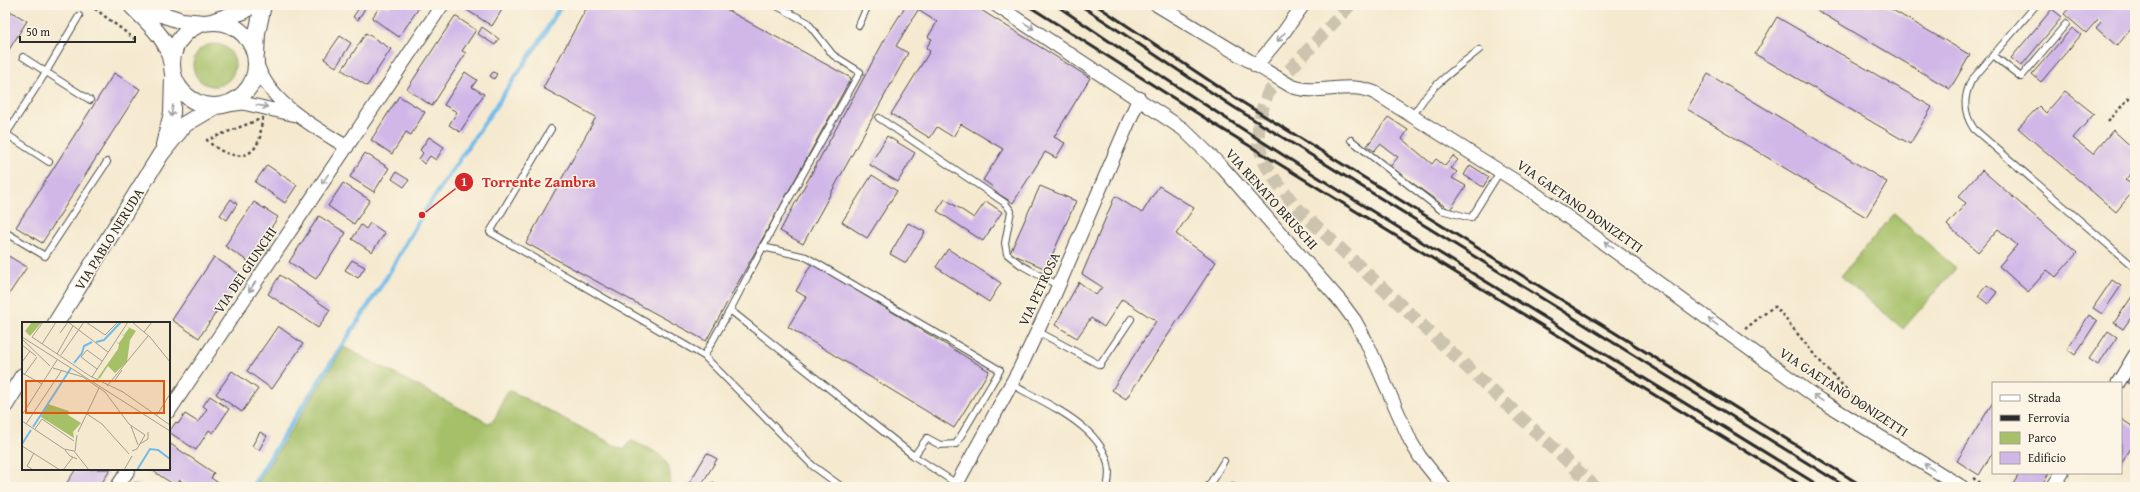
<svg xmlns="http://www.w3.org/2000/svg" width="2140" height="492" viewBox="0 0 2140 492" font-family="'Gentium Book Plus',serif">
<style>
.green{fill:#a5c067;stroke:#687649}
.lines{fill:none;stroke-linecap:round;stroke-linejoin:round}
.stream{stroke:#71bbea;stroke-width:4.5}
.building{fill:#d0b7e8}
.minor-tunnel{stroke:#cdc4af;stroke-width:13;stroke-dasharray:13 6;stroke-linecap:butt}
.service-casing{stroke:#494844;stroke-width:8}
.minor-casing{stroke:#494844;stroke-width:15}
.tertiary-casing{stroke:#494844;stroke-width:18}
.path{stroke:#494844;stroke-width:2.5;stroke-dasharray:3 3;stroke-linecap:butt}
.service{stroke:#fff;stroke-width:6}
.minor{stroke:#fff;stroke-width:13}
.tertiary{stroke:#fff;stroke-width:16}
.rail{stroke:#2b2b2b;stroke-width:3}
.oneway{stroke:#a0a0a0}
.labels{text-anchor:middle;stroke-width:3;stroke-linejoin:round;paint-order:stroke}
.street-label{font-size:14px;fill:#2b2b2b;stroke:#fcf5e5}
.inset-river{fill:none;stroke:#71bbea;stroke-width:2}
.inset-road{fill:none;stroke:#a49e8e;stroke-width:1}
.view{fill:#df570e;fill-opacity:0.15;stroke:#df570e;stroke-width:2}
.inset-edge{fill:none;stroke:#2b2b2b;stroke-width:2}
.leader{fill:none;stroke:#d62828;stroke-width:1.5}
.callout-dot{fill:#d62828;stroke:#fcf5e5;stroke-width:1.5}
.mark-label{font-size:12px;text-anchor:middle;font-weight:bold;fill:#fff}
.callout-label{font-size:15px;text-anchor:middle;font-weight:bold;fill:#d62828;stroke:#fcf5e5;stroke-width:3;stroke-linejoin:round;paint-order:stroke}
</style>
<rect width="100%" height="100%" fill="#fcf5e5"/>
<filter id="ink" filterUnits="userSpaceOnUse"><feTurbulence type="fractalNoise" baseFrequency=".025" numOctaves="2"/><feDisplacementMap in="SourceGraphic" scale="8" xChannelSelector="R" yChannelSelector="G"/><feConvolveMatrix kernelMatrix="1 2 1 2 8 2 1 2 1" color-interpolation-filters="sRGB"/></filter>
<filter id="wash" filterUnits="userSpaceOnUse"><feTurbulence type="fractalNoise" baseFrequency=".012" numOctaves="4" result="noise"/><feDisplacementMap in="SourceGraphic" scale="16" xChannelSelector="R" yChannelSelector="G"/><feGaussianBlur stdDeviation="0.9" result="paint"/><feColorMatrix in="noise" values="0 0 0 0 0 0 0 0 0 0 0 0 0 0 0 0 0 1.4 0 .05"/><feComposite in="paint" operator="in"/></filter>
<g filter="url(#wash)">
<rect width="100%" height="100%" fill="#f5ead0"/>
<path class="green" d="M193 65a21 21 0 1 1 42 0a21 21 0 1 1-42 0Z
M1894,214L1956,268L1903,329L1841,276Z
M344,347L488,423L494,420L507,392L511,391L624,450L630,441H632C656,452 673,456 670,487H255Z"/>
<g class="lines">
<path class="stream" d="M252,487L293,421L388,275L422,215L543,36L561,5"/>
</g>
<g id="blocks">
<path class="building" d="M361,5H367L358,20L353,17Z
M381,5L389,7L390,5H421L399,37L372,18Z
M459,5H505L492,26Z
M588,5H718L851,78L706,341L526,243L596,117L543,88Z
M906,5H973L1090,78L1054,137L1065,143L1056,158L1045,152L1013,203L992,190L993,187L983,180L1003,149L961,124L953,137L937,127L930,138L891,114L930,51L926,48L932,39L928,37L937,22L918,10L896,46L908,53L803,244L780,231L885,39Z
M1808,5H1884L1970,55L1950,89Z
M2072,5H2130L2135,10V24L2117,46L2096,28L2101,22L2098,19L2086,33L2064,14Z
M5,8L27,21L5,56Z
M2052,9L2062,17L2021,66L2011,58Z
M455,16L476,30L462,51L466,53L432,106L407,89Z
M1777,17L1932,107L1910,144L1755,54Z
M482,27L499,39L495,45L478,34Z
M2072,28L2081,35L2041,82L2032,74Z
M366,33L391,49L367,86L342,70Z
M340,36L351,43L336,67L324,59Z
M465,72L477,80L472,87L484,94L460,132L449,125L457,112L444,105Z
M493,72L497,74L494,79L490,76Z
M114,73L140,89L42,243L16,227Z
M1708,74L1887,182L1866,217L1687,109Z
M2065,91L2094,114L2073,138L2093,154L2113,130L2135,150V169L2125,180L2135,186V189L2116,212L2018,128L2039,106L2046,113Z
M399,96L425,112L411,135L406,132L392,154L371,140Z
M1388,117L1408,130L1402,139L1432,164L1436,159L1445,166L1453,156L1458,160L1451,168L1457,172L1452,178L1466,186L1450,210L1390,167L1398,157L1380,144L1374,151L1367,146Z
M887,136L915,153L898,182L870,165Z
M429,137L444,147L436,160L430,156L424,164L419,159L423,153L420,150Z
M365,153L389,168L374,192L350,177Z
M267,165L297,185L285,203L255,182Z
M1470,165L1489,177L1483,187L1464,175Z
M1982,170L2077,253L2056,277L2047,270L2028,292L1999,266L2017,245L1998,229L1978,252L1947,225L1966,203L1958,197Z
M396,172L409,180L404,187L392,179Z
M872,175L897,191L867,238L842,222Z
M343,183L370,200L354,224L328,206Z
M1040,186L1076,201L1046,269L1010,253Z
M1159,186L1194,208L1176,234L1216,262L1126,399L1112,390L1156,321L1122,299L1104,327L1091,318L1077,338L1055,325L1079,282L1096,295L1102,287L1082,274L1115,196L1142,213Z
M231,199L237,204L227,220L220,215Z
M945,199L974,218L986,201L1002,212L983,241L937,211Z
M254,202L278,217L249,262L225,246Z
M319,216L346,233L316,279L289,262Z
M370,223L385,233L372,252L352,239L361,225L366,229Z
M908,223L925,232L906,263L890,254Z
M948,249L1001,283L989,302L936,267Z
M5,254L27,267L5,300Z
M214,257L241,275L199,338L172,320Z
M352,260L365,267L358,278L345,270Z
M812,263L989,371L954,428L788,327L806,297L796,291Z
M280,275L330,310L318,328L268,294Z
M2112,280L2121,286L2102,314L2093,308Z
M1987,285L1997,292L1988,304L1978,296Z
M2133,295L2135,296V312L2123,329L2114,323Z
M2089,315L2097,321L2075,355L2067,349Z
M278,326L303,344L272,389L247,371Z
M2108,331L2117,337L2098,365L2089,359Z
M232,371L258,389L242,412L216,394Z
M2135,371V387L2127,382Z
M210,396L229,409L213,433L209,430L196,450L169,432L176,422L178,424L185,414L198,422L207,409L203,406Z
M1993,402V452L1979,475L1957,461Z
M2121,419L2135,428V442L2121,464Z
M260,432L267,436L259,450L252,446Z
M169,443L214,473L211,478L220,484L218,487H190L180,480L176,486L150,469H169Z
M707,453L717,459L700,487H687Z
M76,469H111L99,487H64Z
M2020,473H2049L2040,487H2011Z
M135,482L142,487H132Z
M713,482L721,487H710Z
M1232,482L1240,487H1229Z"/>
</g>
</g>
<g filter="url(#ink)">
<use href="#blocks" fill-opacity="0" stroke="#494844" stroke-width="1"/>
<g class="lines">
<path class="minor-tunnel" d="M1350,5L1268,93C1246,148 1264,166 1297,208L1595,487"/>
<g class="service-casing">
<path id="service" d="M775,5L807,22L833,55L860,72L778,218L730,310L914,456L957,484
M2036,5L1971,81C1963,98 1963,113 1974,129L2135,268
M79,16L46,72L90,100
M859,25L868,5
M1993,55L2021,77L2066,24
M23,57L46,72L6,134L49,162
M1413,116C1429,86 1453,71 1479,50
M879,118L1005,203L1011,211L1005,243L1007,254L1021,265L1059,286
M551,129L490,232L704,356L730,310
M1351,140L1441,210L1471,218L1501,170
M5,232L45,256L107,162
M763,247L806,257L1000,370L956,444L940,445L927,438L914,456
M1037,331L1100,365L1131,319
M704,356L813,466L842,487
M1011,384C1048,405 1122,434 1107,487
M1208,487L1224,461"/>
</g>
<g class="minor-casing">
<path id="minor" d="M996,5L1183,129L1222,167L1341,302L1355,321L1367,343L1411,442L1420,457L1444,487
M1157,5L1291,86C1318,97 1350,79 1377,94L1533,192L1820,400L1962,487
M256,61C268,103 313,126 347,147
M1256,66L1284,32L1303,5
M228,105L243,103L296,115
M2118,383L2135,355
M169,411L442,5
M117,487L129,469
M955,487L1020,368L1054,296L1139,98
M2053,487L2062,473"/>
</g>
<g class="tertiary-casing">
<path id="tertiary" d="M134,5L182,21L204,23
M132,6C147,22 169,39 171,62
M214,21L244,11L251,5
M172 64a42 42 0 1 1 84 0a42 42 0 1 1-84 0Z
M256,55L257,33L263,5
M164,145L172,113L173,78
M56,323L161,154L185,124L214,107
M5,405L23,376"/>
</g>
<path class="path" d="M90,5L136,40
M263,118C261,124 261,131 260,137C252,166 222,156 207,140Z
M2108,122L2135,91
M1745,329L1773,307H1776L1817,358L1862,406L1883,420
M1973,478L1987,487"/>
<use href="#service" class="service"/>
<use href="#minor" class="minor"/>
<use href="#tertiary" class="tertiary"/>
<path class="rail" d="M1027,5L1219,127L1804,487
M1056,5C1304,176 1565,328 1821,487
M1080,5L1232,106L1846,487
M1096,5L1237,99L1864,487"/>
</g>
<defs><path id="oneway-shaft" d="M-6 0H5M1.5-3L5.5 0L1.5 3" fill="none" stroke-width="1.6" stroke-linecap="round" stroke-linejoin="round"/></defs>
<g class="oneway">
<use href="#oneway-shaft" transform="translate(1029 26) rotate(33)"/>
<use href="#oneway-shaft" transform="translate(1281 37) rotate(131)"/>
<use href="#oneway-shaft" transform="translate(262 106) rotate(10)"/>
<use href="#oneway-shaft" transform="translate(172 111) rotate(98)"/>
<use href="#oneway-shaft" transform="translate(325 179) rotate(124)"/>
<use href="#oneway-shaft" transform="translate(1609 245) rotate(-144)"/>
<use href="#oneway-shaft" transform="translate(252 287) rotate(124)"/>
<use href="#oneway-shaft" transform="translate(1713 322) rotate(-144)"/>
<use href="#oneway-shaft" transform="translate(1818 398) rotate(-145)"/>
<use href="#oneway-shaft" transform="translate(1929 467) rotate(-148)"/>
</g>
</g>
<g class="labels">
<g class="street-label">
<text transform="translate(1272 199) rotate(48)" y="5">VIA RENATO BRUSCHI</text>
<text transform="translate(1580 206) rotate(35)" y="5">VIA GAETANO DONIZETTI</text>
<text transform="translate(109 239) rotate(-58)" y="5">VIA PABLO NERUDA</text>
<text transform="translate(245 270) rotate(-56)" y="5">VIA DEI GIUNCHI</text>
<text transform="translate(1039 289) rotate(-65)" y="5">VIA PETROSA</text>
<text transform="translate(1844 392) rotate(33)" y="5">VIA GAETANO DONIZETTI</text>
</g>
</g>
<g transform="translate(22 322)">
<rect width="148" height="148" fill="#f5ead0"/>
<path d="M10,0H20L8,14L3,9ZM104,4L114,9L108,18L105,40L93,51L86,44L78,56L75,57L96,27L97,22L94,20L97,21L102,14L99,12L102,13L107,6ZM26,82L47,89L46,93L59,101L51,110L52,116L19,95Z" fill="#a5c067"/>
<path class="inset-river" d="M74,20L82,18L99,0M52,41L60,31L62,24L70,20M11,105L49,46M0,122L9,108M115,148L128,127L136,128L148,137"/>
<path class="inset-road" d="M21,0L10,15L68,54L101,70L148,103M46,0L86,30M64,0L83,13L96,0M110,0L128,15L148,40M122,10L130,0M38,11L46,0M0,15L148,109M0,17L28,44M20,22L34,0M0,23L14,34M35,32L51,4M39,33L62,0M0,40L8,29M31,46L61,55L83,70L107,102L123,113L115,127L110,129M75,47L59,35L65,28L80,39M0,51L20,62M2,53L15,35M70,55L106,0M93,58L100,48M85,64L126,14M65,92L80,102L107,132M0,93L35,38M135,93L148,72M0,99L42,127L52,129L67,148M4,102L40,48M109,104L116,123M13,107L20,97L52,119M56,110L77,66M118,122L126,117V110M0,124L38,148M43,128L48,134L55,137M53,129L55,113M11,148L5,144L12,131M41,148L51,135M102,148L110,134"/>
<path class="view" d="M4,59H142V91H4Z"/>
<rect width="148" height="148" class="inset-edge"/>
</g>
<path class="leader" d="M422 215L464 182"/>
<g class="callout-dot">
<circle cx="422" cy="215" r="4"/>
<circle cx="464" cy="182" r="10"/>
</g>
<g class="mark-label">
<text x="464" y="186">1</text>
</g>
<g class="callout-label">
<text x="539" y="187">Torrente Zambra</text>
</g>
<rect width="2140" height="492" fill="none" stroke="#fcf5e5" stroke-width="20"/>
<rect x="1992" y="382" width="130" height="92" fill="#fcf5e5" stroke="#a8a49b"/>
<rect x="2000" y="395" width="20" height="6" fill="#ffffff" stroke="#a8a49b"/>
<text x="2028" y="402" font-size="12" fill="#2b2b2b">Strada</text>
<rect x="2000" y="415" width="20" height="6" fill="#2b2b2b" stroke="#a8a49b"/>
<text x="2028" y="422" font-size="12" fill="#2b2b2b">Ferrovia</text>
<rect x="2000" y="432" width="20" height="12" fill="#a5c067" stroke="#a8a49b"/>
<text x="2028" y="442" font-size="12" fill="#2b2b2b">Parco</text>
<rect x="2000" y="452" width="20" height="12" fill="#d0b7e8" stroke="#a8a49b"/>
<text x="2028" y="462" font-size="12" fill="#2b2b2b">Edificio</text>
<path d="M20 36v6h115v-6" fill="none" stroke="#2b2b2b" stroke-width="2"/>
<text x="26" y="36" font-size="12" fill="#2b2b2b" stroke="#fcf5e5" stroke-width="3" paint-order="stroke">50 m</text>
</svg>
